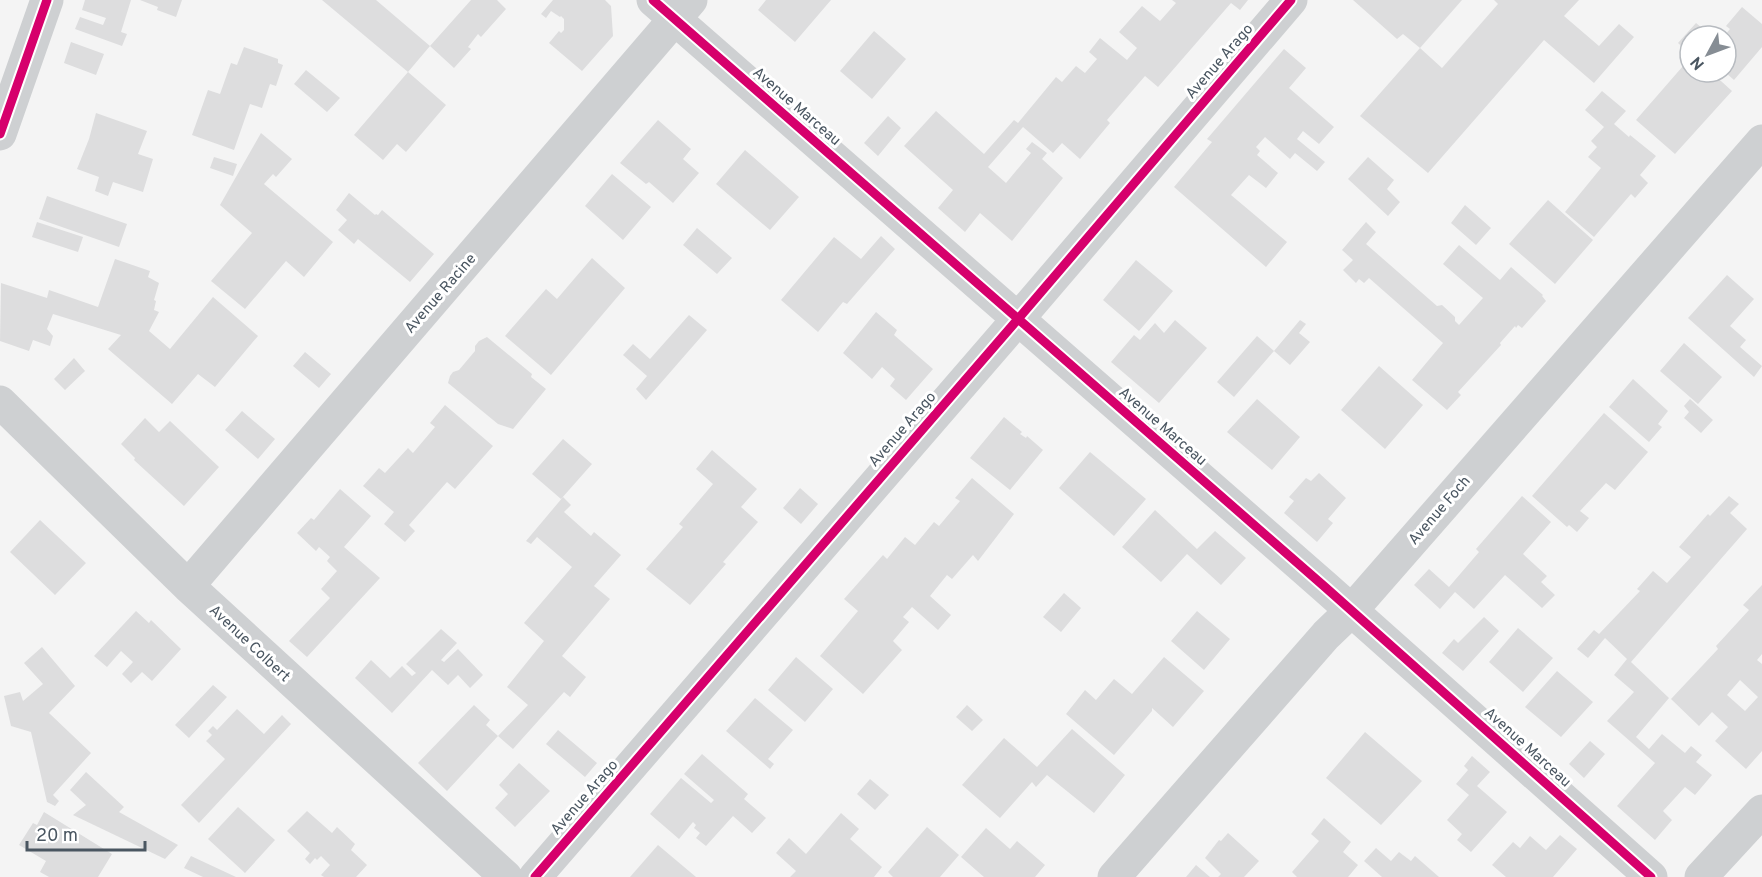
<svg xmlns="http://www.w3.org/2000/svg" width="1762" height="877" viewBox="0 0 1762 877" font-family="Overpass,sans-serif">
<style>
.building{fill:#ddddde;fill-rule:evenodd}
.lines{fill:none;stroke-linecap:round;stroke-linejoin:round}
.minor{stroke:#ced0d2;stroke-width:33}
.tertiary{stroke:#ced0d2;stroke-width:33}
.cycleway-casing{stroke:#fff;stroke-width:13}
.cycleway{stroke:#d6006c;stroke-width:9}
.labels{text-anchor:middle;stroke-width:6;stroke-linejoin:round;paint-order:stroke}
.street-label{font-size:15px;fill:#4a5661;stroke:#fff}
</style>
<rect width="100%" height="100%" fill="#f4f4f4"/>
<path class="building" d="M85,0H131L121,32L127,34L122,46L75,29L80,17L103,25L106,18L82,10Z
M140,0H182L176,17L157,10L158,7Z
M322,0H376L430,46L408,72Z
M471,0H497L506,9L481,37L478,34L468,47L471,49L454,68L430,46Z
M553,0H605L611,6L613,36L582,71L549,43L559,31L561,33L564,30V19L561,16L560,17L551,11L546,18L541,14Z
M766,0H831L795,42L758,10Z
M1172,0H1248L1240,10L1231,3L1158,87L1145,76L1107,120L1110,123L1080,159L1062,143L1053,153L1023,127L988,167L1006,183L1031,153L1026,149L1032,142L1047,153L1042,159L1063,178L1012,241L980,213L965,232L938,208L953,190L904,146L936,111L984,154L1014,120L1018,123L1056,77L1062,82L1076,66L1085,73L1097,59L1089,52L1100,38L1127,60L1137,48L1119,32L1142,6L1160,21L1176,3Z
M1353,0H1462L1420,48L1403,34L1397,39Z
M1494,0H1579L1564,16L1599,46L1619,24L1634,37L1594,83L1544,40L1428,173L1360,116L1420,48L1442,68L1498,4Z
M1742,7L1762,24V47L1734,80L1726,73V36H1724L1730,29L1726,26Z
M1696,23L1709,34L1707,36H1690V54L1678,43Z
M874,31L906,59L872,99L840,71Z
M71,42L104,54L96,75L64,63Z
M244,47L278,59V63L283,65L276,86L270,84L262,108L250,104L234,150L192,135L208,90L220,94L231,63L237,65Z
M1284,49L1306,68L1289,88L1334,127L1319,144L1303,131L1297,139L1325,162L1317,171L1295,153L1290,159L1265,137L1256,147L1260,151L1257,155L1278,173L1266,188L1249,175L1231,195L1287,242L1266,267L1174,187L1212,142L1207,139Z
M1690,58V72H1711L1732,91L1675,154L1636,120Z
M306,70L340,98L327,112L294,84Z
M408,72L446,105L406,152L397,144L383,160L354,135Z
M1602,91L1626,111L1614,124L1629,137L1630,135L1656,156L1640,175L1648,183L1635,198L1631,194L1594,237L1565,212L1601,168L1588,157L1597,147L1591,141L1604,127L1585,110Z
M96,113L147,131L138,154L153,159L143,192L113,182L108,196L95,191L99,177L77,169L89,139Z
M888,116L901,128L878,156L864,143Z
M658,120L691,149L683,159L699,173L673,203L649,182L646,184L620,163Z
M261,133L292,159L276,177L273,174L264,184L333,242L304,277L286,261L245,309L211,281L252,233L220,205Z
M745,150L799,197L770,230L716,184Z
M214,157L237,164L233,176L210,168Z
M1368,157L1394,180L1387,189L1400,202L1388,216L1348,179Z
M612,174L651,207L623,240L585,206Z
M349,193L375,215L376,214L378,215L382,210L434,254L410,282L358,239L354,244L338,230L347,220L336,210Z
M47,196L127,224L119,247L39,219Z
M1548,200L1593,240L1555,284L1509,244Z
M1465,205L1491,228L1476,245L1451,223Z
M37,222L83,237L78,252L32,237Z
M1366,222L1376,232L1366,244L1437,306L1442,305L1455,317V321L1459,325L1483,298L1443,264L1459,245L1500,280L1511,267L1543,295L1542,296L1546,301L1522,328L1518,325L1516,328L1515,326L1500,343L1501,345L1458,392L1461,395L1447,410L1412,380L1443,343L1369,278L1364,283L1359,279L1356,283L1343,270L1353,260L1342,250Z
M697,228L732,258L717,274L683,245Z
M881,236L895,249L847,304L843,302L818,332L781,300L834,237L861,259Z
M592,258L625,288L551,375L505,336L546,289L557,299Z
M115,259L150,271L148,277L159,283L154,300L156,301L154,310L159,312L149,331L170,349L213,297L258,336L215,387L198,374L172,404L108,349L121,335L53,314L47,329L53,336L50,346L33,340L29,351L0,341L1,283L47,298L49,290L98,307Z
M1136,260L1173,291L1139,331L1103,300Z
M1727,275L1754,299L1730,326L1746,340L1740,347L1762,366L1754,377L1688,318Z
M876,312L897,330L894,335L933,369L906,400L890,386L895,379L882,367L872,379L843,353Z
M689,315L707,330L646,400L636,389L647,376L623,355L633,344L650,359Z
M1175,320L1207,348L1159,403L1111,362L1134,335L1140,340L1155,323L1164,333Z
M1300,320L1306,324L1299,333L1310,342L1290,365L1274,351Z
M1257,336L1274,351L1234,397L1217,382Z
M487,337L532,374L531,377L546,389L513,429L498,424L448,383L450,376L453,372L459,370L475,351V346L479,341Z
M1684,343L1722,377L1698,404L1660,371Z
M305,352L331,374L319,388L293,366Z
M74,358L85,371L65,390L54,379Z
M1379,366L1423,405L1385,449L1341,410Z
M1633,379L1668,411L1658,424L1662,427L1649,442L1609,407Z
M1257,399L1300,437L1272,470L1227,432Z
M1690,399L1713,420L1701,433L1684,418L1689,412L1684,406Z
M445,405L493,446L455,489L447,482L409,525L415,531L405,542L384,524L394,512L363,486L379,468L385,473L408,448L413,453L435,427L430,423Z
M242,411L275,439L258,459L225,430Z
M1604,413L1648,452L1615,490L1606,483L1580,511L1589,518L1577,532L1569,525L1567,527L1532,496Z
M1004,417L1022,432L1020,434L1026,438L1027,436L1043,450L1010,490L970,458Z
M145,418L159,432L170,421L219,467L184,506L134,460L135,458L121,444Z
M563,439L592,464L561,499L532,474Z
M712,450L757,489L741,507L758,522L723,562L726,564L690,605L646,569L683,527L679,524L713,484L696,469Z
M1090,452L1146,499L1114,536L1059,488Z
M1319,473L1346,498L1328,519L1333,523L1317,542L1284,513L1294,501L1289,497L1306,478L1311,481Z
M972,478L1014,514L978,561L973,555L952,579L947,575L930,596L951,615L938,630L912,607L903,617L909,622L893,641L902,650L863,694L820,656L858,611L844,599L883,555L887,559L905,537L915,545L934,522L939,526L960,501L955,498Z
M800,488L818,504L801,524L783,508Z
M340,489L371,516L344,547L380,578L307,657L289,641L330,598L321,589L337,571L327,561L330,557L319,547L316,551L297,533L311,518L314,520Z
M1522,496L1551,522L1523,554L1547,576L1541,582L1555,595L1542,608L1505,575L1474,609L1455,592L1440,609L1414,585L1429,569L1449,587L1479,552L1476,549Z
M1729,496L1739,504L1730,513L1747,529L1631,662L1669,698L1636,737L1649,749L1662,734L1685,753L1691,746L1702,755L1696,762L1712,775L1695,795L1685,787L1663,811L1672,820L1655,840L1617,806L1655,763L1607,721L1634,692L1614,675L1627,659L1605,638L1588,658L1577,649L1594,630L1599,634L1640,591L1637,589L1653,571L1667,583L1691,557L1679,547L1708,514L1710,516Z
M563,497L571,505L564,512L591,536L594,532L621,555L594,586L610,599L562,656L586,677L570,697L564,692L513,749L498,736L528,705L507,687L544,641L524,623L572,567L537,537L531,544L526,541Z
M1155,510L1197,549L1215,531L1246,558L1221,585L1187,554L1161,582L1122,547Z
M40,520L86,563L55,595L10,552Z
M1762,585V654L1757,660L1762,664V751L1746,769L1715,741L1728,727L1712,712L1699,726L1671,699L1718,649L1716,646L1749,610L1743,605ZM1740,680L1758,697L1745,711L1727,695Z
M1064,593L1081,608L1061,632L1043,617Z
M136,611L149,623L151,620L181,649L152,681L142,672L131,683L122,674L133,662L121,651L107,667L94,656Z
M1197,611L1230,639L1204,670L1171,641Z
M1484,617L1499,631L1463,671L1442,653L1454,639L1458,643Z
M1518,628L1553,658L1523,692L1489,662Z
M441,629L457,643L441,660L444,662L458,649L483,675L470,688L458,675L448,685L432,670L392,713L355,678L371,660L390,678L402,666L412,676L416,673L406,664Z
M42,647L75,686L49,713L91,753L53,795L59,801L55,806L47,802L31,732L11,726L4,696L20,692L23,701L43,684L24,663Z
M796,657L833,689L805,722L768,690Z
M1164,657L1204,691L1173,727L1152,708V711L1114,755L1066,714L1085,690L1096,700L1114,679L1132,694Z
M1557,671L1593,702L1561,737L1525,707Z
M213,685L227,697L189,738L175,725Z
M755,698L793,730L768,759L774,764L770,769L726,731Z
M474,705L490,720L486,725L498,736L447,791L418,763Z
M967,705L983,720L972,731L956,717Z
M237,709L264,734L282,715L291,724L199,823L181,805L225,759L206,741L212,735L208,731L213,726L217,730Z
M1072,729L1125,775L1094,813L1047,775L1036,787L1032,782L1000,818L962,785L1004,738L1037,767Z
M558,730L597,763L585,777L546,744Z
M1365,732L1422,781L1381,825L1326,778Z
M1590,741L1605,754L1584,778L1569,764Z
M702,754L748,794L744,799L766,818L752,833L733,816L706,846L696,838L700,833L694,828L696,825L693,822L679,839L650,814L681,778L711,803L714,800L684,774Z
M1472,756L1490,772L1477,786L1507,812L1471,852L1457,840L1462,834L1447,820L1469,795L1456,784L1468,770L1464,766Z
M519,763L550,791L515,827L495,808L508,794L499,785Z
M86,772L124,807L119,812L178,845L165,859L73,815L86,805L70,790Z
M870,779L889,795L875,810L857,794Z
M238,807L275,840L245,873L208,839Z
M307,811L332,833L337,827L355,844L351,850L367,865L356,877H324L321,875L330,865L321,856L317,860L315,858L310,864L305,859L310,853L287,831Z
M44,812L112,854L98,877H49L40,872L46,861L19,845L33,823L37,825Z
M841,813L859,829L850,839L882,867L874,877H790L796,871L776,853L789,838L806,854Z
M1324,818L1351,842L1343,852L1358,865L1348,877H1297L1292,872L1319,841L1311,834Z
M927,827L959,855L940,877H893L888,872Z
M986,828L1010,849L1017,841L1045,865L1035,877H984L961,857Z
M1228,833L1259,861L1244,877H1218L1221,874L1205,858L1219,840L1221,841Z
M1560,835L1577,849L1553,877H1506L1492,865L1513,842L1520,848L1530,836L1546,850Z
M658,845L696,877H630Z
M1376,848L1391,861L1399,852L1411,861L1415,856L1439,877H1382L1364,861Z
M191,856L236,877H203L184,868Z
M1196,865L1210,877H1186Z"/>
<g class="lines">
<path class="minor" d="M653,0L1325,587L1651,877
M0,402L188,586L506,877
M188,586L691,0
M535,877L1018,319L1291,0
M1114,877L1326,635L1352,610L1762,141
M1701,877L1762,811"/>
<path class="tertiary" d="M0,134L47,0"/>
<g class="cycleway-casing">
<path id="cycleway" d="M653,0L1325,587L1651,877
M0,134L47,0
M535,877L1018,319L1291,0"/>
</g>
<use href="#cycleway" class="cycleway"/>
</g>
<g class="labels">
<g class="street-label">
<text transform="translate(1219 61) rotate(-49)" y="5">Avenue Arago</text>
<text transform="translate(797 106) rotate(41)" y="5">Avenue Marceau</text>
<text transform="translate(440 293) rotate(-49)" y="5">Avenue Racine</text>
<text transform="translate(1163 426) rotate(41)" y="5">Avenue Marceau</text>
<text transform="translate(902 429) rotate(-49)" y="5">Avenue Arago</text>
<text transform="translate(1439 510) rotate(-49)" y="5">Avenue Foch</text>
<text transform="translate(250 643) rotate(43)" y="5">Avenue Colbert</text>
<text transform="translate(1528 747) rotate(42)" y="5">Avenue Marceau</text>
<text transform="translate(584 797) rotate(-49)" y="5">Avenue Arago</text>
</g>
</g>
<g transform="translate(1708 54) rotate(229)"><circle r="28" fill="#ffffff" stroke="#b7bbc0" stroke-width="1.5"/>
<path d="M0-4.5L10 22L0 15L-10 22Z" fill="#868d94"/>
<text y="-9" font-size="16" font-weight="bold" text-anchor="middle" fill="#4a5661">N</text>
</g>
<path d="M27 841v9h118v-9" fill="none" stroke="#4a5661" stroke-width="3"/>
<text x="36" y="841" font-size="18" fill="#4a5661" stroke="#ffffff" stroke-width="4.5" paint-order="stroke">20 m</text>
</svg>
